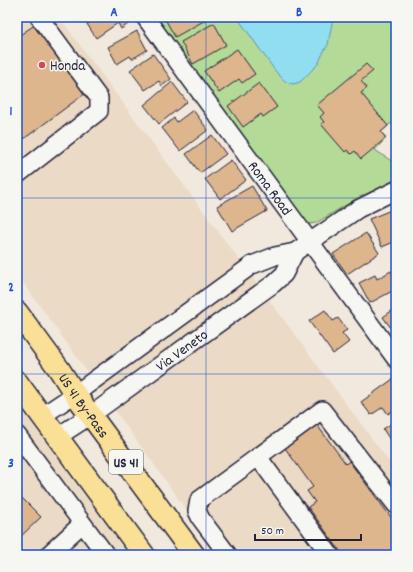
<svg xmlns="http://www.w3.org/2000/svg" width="413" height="572" viewBox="0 0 413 572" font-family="Dekko,sans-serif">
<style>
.built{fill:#ebdac6}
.green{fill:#b3db97;stroke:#6a7e69}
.water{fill:#91def1;stroke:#6593a8}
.building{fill:#ddb68e;stroke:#22223b}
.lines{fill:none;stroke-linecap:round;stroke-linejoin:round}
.minor-casing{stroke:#22223b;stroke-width:20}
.major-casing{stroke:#22223b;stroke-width:24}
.minor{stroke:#f6f6f2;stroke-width:17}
.major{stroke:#fadf96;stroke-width:21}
.grid{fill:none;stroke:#1d4ed8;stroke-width:1;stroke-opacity:0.55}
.poi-dot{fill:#d1495b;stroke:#f6f6f2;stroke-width:1.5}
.labels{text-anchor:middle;stroke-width:3;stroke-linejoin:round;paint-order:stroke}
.shield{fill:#f6f6f2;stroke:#626272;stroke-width:1}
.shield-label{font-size:14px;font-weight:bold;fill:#22223b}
.poi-label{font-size:15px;fill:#22223b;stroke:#f6f6f2;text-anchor:start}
.street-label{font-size:15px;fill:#22223b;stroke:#f6f6f2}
.neatline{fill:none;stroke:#1d4ed8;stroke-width:1.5}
.grid-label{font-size:13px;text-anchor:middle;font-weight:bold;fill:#1d4ed8}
</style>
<rect width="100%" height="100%" fill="#f1e9de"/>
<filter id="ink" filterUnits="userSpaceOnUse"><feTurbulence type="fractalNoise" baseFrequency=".025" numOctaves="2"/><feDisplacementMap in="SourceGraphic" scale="8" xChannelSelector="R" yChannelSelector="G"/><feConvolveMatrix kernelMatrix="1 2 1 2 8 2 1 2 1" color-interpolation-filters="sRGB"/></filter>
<g filter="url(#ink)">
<path class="built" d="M17,17H59L396,471V555H219L17,274Z
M17,403L128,555H17Z"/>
<path class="green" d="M152,17H396V122L390,124L381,132L386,138L375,150L396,164V180L356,199L316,223L310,224L305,222Z"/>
<path class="water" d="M237,17H333L328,45L325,49L318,64L300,82L293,84L286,82L276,72Z"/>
<path class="building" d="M98,17H127L131,22L121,29L118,23L96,38L87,24Z
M164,17H208L209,18L175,37Z
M214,23L226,45L193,64L181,42Z
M36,24L87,92L17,144V37Z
M137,31L147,50L132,59L130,56L117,64L108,47Z
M237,49L255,74L242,83L239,79L219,93L204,71Z
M153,54L171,79L162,86L159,81L145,90L130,70Z
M366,64L373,71L361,81L367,88L361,93L388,126L381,132L386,138L361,159L355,151L351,154L347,150L345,152L321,124L324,122L320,117L324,113L317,105Z
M172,82L187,102L159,124L144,105Z
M259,83L277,107L263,117L261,114L243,127L228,106Z
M193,110L208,130L180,151L162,128L174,118L177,122Z
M212,135L226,154L200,173L186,154Z
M231,160L246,180L220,199L205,179Z
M252,186L267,211L232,231L217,206Z
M396,208V241L382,247L369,219Z
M366,233L379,253L347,274L333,254Z
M391,271L396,280V289L370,303L359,283L375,275L377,279Z
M396,308V335L383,317Z
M325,310L333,321L338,318L347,330L342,333L349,342L333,354L309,321Z
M393,379L396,383V408L388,414L383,407L371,415L361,402Z
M396,421V445L394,446L383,429Z
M317,425L346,464L349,461L396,524V555H343L308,507L315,502L307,491L313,487L285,448Z
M17,493L41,517L17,540Z"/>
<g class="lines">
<g class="minor-casing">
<g id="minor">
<path id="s1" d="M145,17L396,359"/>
<path d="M17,175L99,111V98L39,17"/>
<path d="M42,416L75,394L252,265L275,256L295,252L358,209L396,190"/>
<path d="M17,435L106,555"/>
<path id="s2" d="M57,437L91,415L273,284L284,274L295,252"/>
<path d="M258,457L330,555"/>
<path d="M48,555L82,524"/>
<path d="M228,555L201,519L197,511L199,500L322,410L396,505"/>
</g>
</g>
<g class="major-casing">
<g id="major">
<path id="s3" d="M17,312L59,369L75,394L194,555"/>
<path d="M17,382L144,555"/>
</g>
</g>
<use href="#minor" class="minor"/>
<use href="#major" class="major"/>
</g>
</g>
<path class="grid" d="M206,17V555M17,198H396M17,374H396"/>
<circle class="poi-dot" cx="42" cy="65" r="4"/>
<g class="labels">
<rect class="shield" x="109" y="450" width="34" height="24" rx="3"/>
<g class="shield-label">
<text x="126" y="467">US 41</text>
</g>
<g class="poi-label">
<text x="50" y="70">Honda</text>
</g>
<g class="street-label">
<text dy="5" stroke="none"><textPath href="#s1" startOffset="212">Roma Road</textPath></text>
<text dy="5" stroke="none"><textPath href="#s2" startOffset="152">Via Veneto</textPath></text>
<text dy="5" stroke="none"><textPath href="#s3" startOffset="115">US 41 By-Pass</textPath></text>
</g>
</g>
<rect width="413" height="572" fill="none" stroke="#f6f6f2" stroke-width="44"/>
<path d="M255 534v6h106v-6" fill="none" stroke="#22223b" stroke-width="2"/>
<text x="261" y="534" font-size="12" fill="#22223b" stroke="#f6f6f2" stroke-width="3" paint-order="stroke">50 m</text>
<rect x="22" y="22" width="369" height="528" class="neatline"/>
<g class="grid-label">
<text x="114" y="16">A</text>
<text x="299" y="16">B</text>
<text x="11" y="115">1</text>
<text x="11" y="291">2</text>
<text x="11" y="467">3</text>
</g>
</svg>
